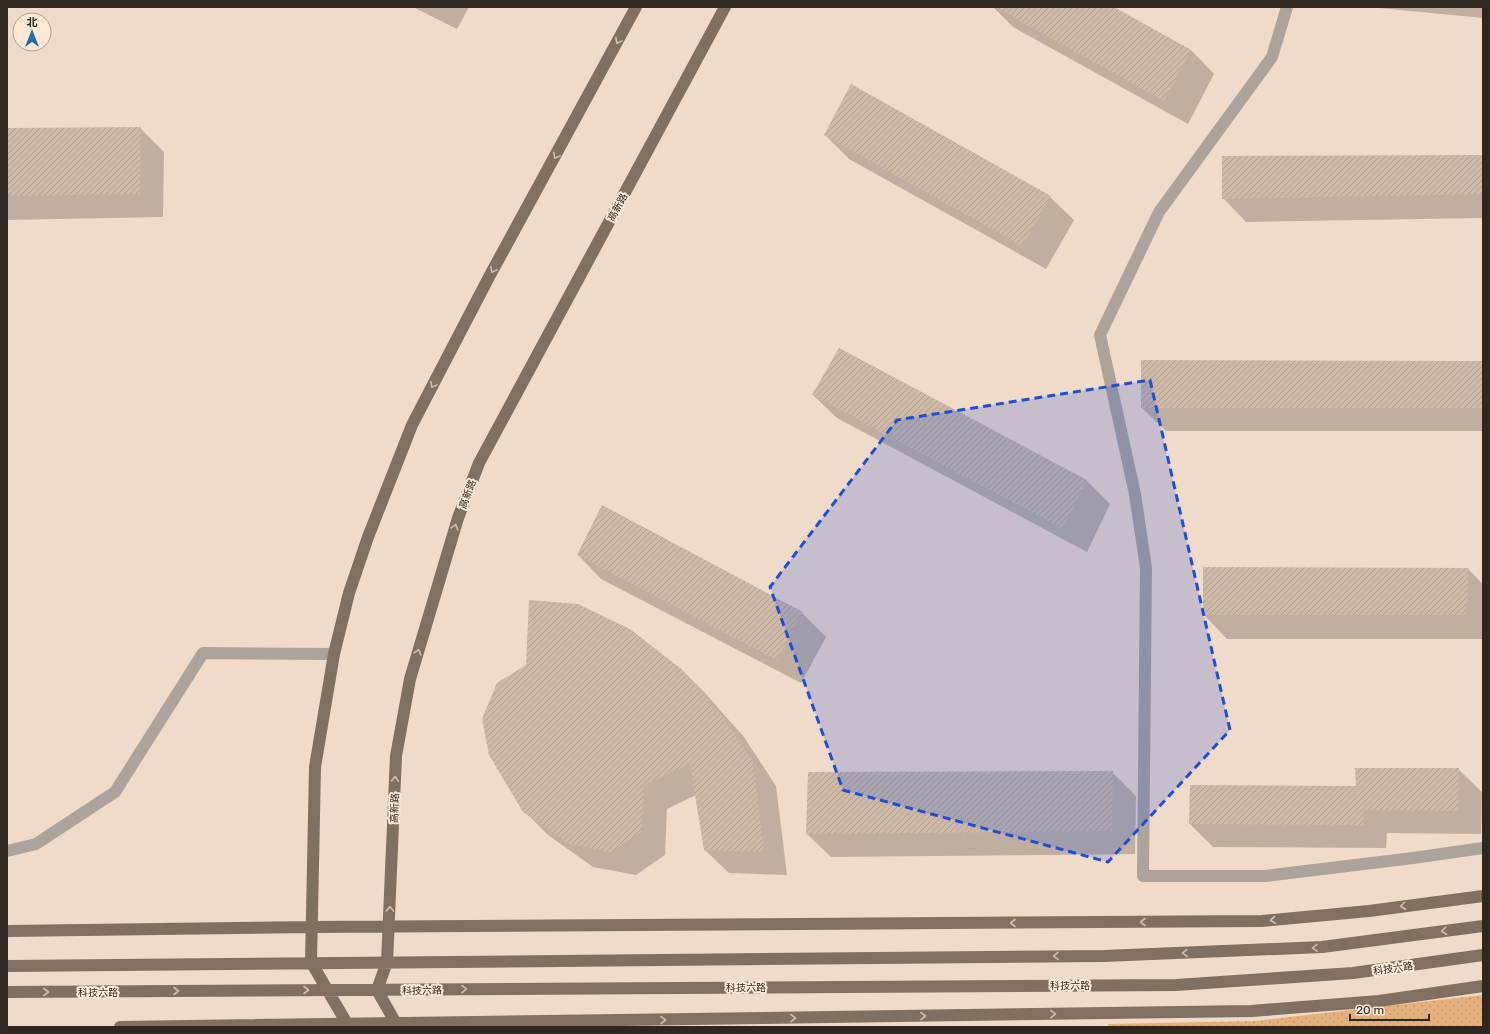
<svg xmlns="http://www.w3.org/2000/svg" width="1490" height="1034" viewBox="0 0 1490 1034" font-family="Rubik,'Noto Sans SC',sans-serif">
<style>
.park{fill:url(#park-dots)}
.shadow{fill:#0003}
.building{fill:url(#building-hatch)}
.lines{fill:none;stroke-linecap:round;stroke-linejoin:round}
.minor{stroke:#aca39b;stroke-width:12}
.major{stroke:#807061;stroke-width:12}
.oneway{stroke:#d2beac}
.marked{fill:#1d4ed8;fill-opacity:0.2;stroke:#1d4ed8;stroke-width:3;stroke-dasharray:8 5;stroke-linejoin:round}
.labels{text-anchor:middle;stroke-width:4;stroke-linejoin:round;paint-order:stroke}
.street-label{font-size:10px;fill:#2e271f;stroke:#fee8d5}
</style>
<defs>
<pattern id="park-dots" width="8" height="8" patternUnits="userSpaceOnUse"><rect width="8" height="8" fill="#e6b07d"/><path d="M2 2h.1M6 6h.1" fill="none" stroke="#c6976c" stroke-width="1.8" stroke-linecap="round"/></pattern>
<pattern id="building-hatch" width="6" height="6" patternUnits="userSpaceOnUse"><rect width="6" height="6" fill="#ceb9a7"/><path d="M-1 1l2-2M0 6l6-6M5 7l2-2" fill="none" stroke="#b19f8f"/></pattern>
</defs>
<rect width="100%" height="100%" fill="#f0dbc8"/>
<path class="park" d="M1483,995V1027H1108V1024L1254,1021Z"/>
<path class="shadow" d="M413,7H469L457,29Z
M993,7H1112L1191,50L1214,74L1188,124L1013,27Z
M1369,7H1483V18Z
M140,128L164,152L163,217L7,220V129Z
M825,135L1050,197L1074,220L1046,269L849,159Z
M1483,156V218L1246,222L1223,198Z
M839,349L1087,481L1110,504L1087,552L837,418L813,395Z
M1483,362V431H1166L1142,408Z
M578,555L802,613L826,637L801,683L601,579Z
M1204,568L1468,569L1483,584V639H1227L1204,615Z
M680,668L704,692L744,737L776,786L787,875L729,873L705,850L696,795L667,809L665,855L636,875L593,867L548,835L524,811Z
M1458,769L1482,792L1481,834L1387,833L1386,848L1213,847L1190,824L1358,787Z
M1112,772L1136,796L1135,854L831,857L807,834Z"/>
<path class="building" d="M995,7H1114L1191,50L1164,101Z
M851,84L1051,196L1022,246L824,135Z
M141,127L140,194L7,196V128Z
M1483,155V194L1222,199V156Z
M839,348L1087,480L1063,529L812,395Z
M1141,360L1483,361V408H1141Z
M602,505L803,612L777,660L577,555Z
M1203,567L1469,568L1466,615H1203Z
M529,600L578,604L630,629L680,668L720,713L753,762L764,852L704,850L690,764L644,785L642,831L612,852L569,844L523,812L489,755L482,719L497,683L526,665Z
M1355,768H1459L1458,811L1364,810L1363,825L1189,824L1190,785L1356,786Z
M1113,771L1112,831L806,834L808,772Z"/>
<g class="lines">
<path class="minor" d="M1287,7L1272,57L1159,212L1100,335L1135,494L1146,568L1143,876H1265L1413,858L1483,848
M7,851L36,844L115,792L203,653L334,654"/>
<path class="major" d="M7,931L312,927L1262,921L1369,911L1483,896
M7,966L1104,956L1322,947L1483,926
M7,992L1176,985L1353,973L1483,955
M120,1027L1251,1011L1379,1001L1483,986
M349,1027L311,962L315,767L334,654L349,593L368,537L412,425L489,277L636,7
M398,1027L377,990L387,962L396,756L410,679L458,518L479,463L725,7"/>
</g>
<defs><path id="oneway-chevron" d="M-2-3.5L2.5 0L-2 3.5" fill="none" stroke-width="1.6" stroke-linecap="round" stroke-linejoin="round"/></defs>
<g class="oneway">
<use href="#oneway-chevron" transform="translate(618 41) rotate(118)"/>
<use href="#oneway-chevron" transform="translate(556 156) rotate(118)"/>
<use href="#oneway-chevron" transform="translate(493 270) rotate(119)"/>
<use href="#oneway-chevron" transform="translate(433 385) rotate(118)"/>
<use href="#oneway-chevron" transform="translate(455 527) rotate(-74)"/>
<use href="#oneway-chevron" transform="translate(418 652) rotate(-74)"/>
<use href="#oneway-chevron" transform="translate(395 779) rotate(-88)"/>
<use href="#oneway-chevron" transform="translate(1403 906) rotate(173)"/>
<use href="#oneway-chevron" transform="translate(390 909) rotate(-88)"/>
<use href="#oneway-chevron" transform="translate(1273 920) rotate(175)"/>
<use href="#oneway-chevron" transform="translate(1143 922) rotate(180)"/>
<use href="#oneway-chevron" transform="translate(1013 923) rotate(180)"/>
<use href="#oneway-chevron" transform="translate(1444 931) rotate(173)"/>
<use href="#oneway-chevron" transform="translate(1315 948) rotate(178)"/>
<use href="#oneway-chevron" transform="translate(1185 953) rotate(178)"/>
<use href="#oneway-chevron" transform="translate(1056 956) rotate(179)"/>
<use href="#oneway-chevron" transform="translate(464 989) rotate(-1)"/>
<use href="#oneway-chevron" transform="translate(306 990)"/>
<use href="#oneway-chevron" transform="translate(176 991)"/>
<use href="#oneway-chevron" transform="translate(46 992)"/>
<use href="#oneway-chevron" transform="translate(1053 1014) rotate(-1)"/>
<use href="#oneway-chevron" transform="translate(923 1016) rotate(-1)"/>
<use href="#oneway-chevron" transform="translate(793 1018) rotate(-1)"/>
<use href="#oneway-chevron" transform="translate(663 1020) rotate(-1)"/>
</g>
<path class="marked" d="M1150,380L1230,730L1108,862L843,790L770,587L897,420Z"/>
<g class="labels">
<g class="street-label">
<text transform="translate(617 207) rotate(-62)" y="4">高新路</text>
<text transform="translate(467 494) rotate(-69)" y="4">高新路</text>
<text transform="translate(394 808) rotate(-88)" y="4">高新路</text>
<text transform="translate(1393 968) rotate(-8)" y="4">科技六路</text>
<text x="1070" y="989">科技六路</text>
<text x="746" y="991">科技六路</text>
<text transform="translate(422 990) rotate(-1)" y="4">科技六路</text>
<text x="98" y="996">科技六路</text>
</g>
</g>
<rect width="1490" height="1034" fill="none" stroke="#2e271f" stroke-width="16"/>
<g transform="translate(32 32)"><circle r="19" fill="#fee8d5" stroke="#ab9b8c"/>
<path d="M0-3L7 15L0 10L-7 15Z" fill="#276da1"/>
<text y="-6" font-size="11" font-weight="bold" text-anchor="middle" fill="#2e271f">北</text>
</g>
<path d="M1350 1014v6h79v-6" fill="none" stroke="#2e271f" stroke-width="2"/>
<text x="1356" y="1014" font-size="12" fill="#2e271f" stroke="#fee8d5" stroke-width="3" paint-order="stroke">20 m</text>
</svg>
